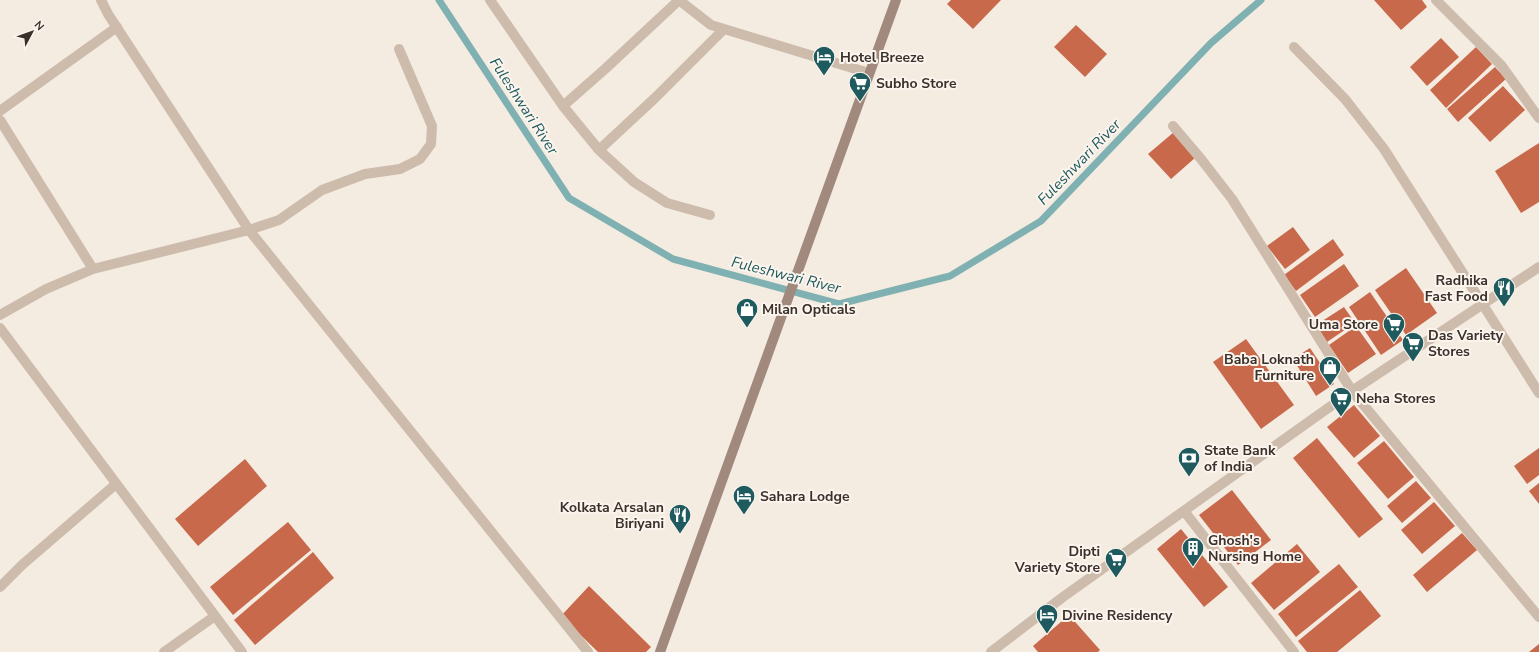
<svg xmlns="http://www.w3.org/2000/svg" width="1539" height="652" viewBox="0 0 1539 652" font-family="'Nunito Sans',sans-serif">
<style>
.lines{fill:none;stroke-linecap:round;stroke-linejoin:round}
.stream{stroke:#7fb0b2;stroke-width:7}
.building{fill:#c8694b}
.minor{stroke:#cdbbac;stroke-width:10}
.secondary{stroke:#a18a7d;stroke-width:10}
.labels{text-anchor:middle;stroke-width:4;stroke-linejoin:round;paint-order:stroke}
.poi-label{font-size:14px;font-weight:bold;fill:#3b302b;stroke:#fbf5ee;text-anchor:start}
.water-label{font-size:15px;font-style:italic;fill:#1f5a5e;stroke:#fbf5ee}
</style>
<rect width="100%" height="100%" fill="#f4ebe1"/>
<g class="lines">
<path class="stream" d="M439,0L569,198L673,259L839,304L950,276L1041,221L1211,43L1261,0"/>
</g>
<path class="building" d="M951,0H1001L973,29L947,4Z
M1374,0H1422L1427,7L1401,30Z
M1076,25L1107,54L1085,77L1054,47Z
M1441,38L1459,57L1427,86L1410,67Z
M1476,47L1492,64L1446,108L1430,90Z
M1495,67L1506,79L1458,122L1447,109Z
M1503,86L1525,110L1490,142L1468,118Z
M1174,132L1196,157L1171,179L1148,154Z
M1539,143V202L1521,213L1495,171Z
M1293,227L1310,250L1285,269L1267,246Z
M1333,239L1344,255L1296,291L1284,275Z
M1344,264L1359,286L1315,317L1300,295Z
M1406,268L1437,313L1406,335L1375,290Z
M1370,292L1403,340L1381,355L1349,307Z
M1344,307L1355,323L1327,342L1316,325Z
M1356,326L1376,354L1348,373L1329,345Z
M1246,339L1294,405L1261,429L1213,362Z
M1310,348L1334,384L1316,396L1293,359Z
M1354,405L1380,436L1354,458L1327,427Z
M1317,438L1383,519L1359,538L1293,458Z
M1384,441L1414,477L1388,499L1357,463Z
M1539,448V475L1527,484L1514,466Z
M245,459L267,486L198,546L175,519Z
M1416,481L1431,498L1402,523L1387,506Z
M1539,483V504L1529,491Z
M1232,490L1271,540L1238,565L1199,515Z
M1434,502L1455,526L1422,554L1401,530Z
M288,522L311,550L233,615L210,587Z
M1181,529L1228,587L1204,607L1157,549Z
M1462,533L1477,550L1427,592L1413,575Z
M1297,544L1320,572L1274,610L1251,583Z
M313,552L334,578L255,645L234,620Z
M1339,564L1358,587L1296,637L1278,614Z
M589,586L651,647L646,652H598L561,616Z
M1360,590L1381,616L1337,652H1307L1298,641Z
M1069,615L1100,650L1098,652H1038L1033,646Z
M1539,644V652H1529Z"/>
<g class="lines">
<path class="minor" d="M101,0L108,14L249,230L588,652
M490,0L563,106L599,150L634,182L667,203L710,215
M679,0L711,25L869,73
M1436,0L1501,65L1539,118
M1294,47L1345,99L1384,149L1539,393
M563,106L605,69L679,0
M0,111L117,27
M0,120L93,269
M1173,126L1201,159L1232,199L1352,391L1539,617
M599,150L656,97L724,29
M0,315L46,289L93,269L249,230L279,220L322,190L365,174L400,169L420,159L431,144L432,126L399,49
M0,328L242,652
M1184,511L1294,652
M0,587L22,565L116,484
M164,652L215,616
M991,652L1063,597L1352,391L1539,267"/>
<path class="secondary" d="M660,652L896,0"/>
</g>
<defs>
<g id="hotel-pin" transform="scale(1.15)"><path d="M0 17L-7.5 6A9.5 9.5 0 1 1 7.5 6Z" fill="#1f5a5e" stroke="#fbf5ee"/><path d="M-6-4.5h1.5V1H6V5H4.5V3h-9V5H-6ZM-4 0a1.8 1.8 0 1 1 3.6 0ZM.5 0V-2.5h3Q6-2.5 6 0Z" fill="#fff"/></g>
<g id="supermarket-pin" transform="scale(1.15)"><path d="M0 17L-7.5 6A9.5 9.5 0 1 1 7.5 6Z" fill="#1f5a5e" stroke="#fbf5ee"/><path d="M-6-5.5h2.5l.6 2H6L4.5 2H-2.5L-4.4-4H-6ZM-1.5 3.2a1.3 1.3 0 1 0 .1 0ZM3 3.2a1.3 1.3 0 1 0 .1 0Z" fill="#fff"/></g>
<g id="restaurant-pin" transform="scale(1.15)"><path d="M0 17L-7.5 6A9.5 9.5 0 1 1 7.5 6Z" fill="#1f5a5e" stroke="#fbf5ee"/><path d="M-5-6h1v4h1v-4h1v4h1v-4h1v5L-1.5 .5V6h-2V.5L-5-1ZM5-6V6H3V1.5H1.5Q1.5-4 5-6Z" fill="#fff"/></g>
<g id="shop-pin" transform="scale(1.15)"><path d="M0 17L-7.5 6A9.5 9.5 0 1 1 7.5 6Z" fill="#1f5a5e" stroke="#fbf5ee"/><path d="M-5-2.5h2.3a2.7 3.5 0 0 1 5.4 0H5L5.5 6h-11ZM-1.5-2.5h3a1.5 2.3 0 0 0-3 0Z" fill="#fff"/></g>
<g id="bank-pin" transform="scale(1.15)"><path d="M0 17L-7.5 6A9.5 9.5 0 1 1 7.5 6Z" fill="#1f5a5e" stroke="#fbf5ee"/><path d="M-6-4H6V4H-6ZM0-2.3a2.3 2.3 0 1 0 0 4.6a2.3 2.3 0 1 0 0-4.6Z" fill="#fff"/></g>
<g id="building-pin" transform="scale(1.15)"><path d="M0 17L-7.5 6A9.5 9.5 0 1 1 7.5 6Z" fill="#1f5a5e" stroke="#fbf5ee"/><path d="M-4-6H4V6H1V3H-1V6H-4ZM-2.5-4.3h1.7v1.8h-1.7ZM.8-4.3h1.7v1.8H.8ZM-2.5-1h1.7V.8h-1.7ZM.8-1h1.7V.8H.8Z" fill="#fff"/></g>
</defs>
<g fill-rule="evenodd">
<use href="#hotel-pin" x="824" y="57"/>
<use href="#supermarket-pin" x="860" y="83"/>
<use href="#restaurant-pin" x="1504" y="288"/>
<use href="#shop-pin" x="747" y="309"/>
<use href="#supermarket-pin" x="1394" y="324"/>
<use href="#supermarket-pin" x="1413" y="343"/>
<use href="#shop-pin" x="1330" y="367"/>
<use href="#supermarket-pin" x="1341" y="398"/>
<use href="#bank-pin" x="1189" y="458"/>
<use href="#hotel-pin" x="744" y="496"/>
<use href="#restaurant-pin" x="680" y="515"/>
<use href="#building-pin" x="1193" y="548"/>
<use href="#supermarket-pin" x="1116" y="559"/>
<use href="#hotel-pin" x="1047" y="615"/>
</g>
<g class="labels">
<g class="poi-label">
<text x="840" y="62">Hotel Breeze</text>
<text x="876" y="88">Subho Store</text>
<text x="1488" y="285" text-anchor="end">Radhika<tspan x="1488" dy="16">Fast Food</tspan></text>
<text x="762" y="314">Milan Opticals</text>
<text x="1378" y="329" text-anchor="end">Uma Store</text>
<text x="1428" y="340">Das Variety<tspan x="1428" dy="16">Stores</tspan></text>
<text x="1314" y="364" text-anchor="end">Baba Loknath<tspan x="1314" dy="16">Furniture</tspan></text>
<text x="1356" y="403">Neha Stores</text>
<text x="1204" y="455">State Bank<tspan x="1204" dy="16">of India</tspan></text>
<text x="760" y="501">Sahara Lodge</text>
<text x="664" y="512" text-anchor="end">Kolkata Arsalan<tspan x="664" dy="16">Biriyani</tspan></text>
<text x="1208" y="545">Ghosh's<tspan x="1208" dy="16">Nursing Home</tspan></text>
<text x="1100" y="556" text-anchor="end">Dipti<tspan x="1100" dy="16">Variety Store</tspan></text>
<text x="1062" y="620">Divine Residency</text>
</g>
<g class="water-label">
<text transform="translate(524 106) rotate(57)" y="5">Fuleshwari River</text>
<text transform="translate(1079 162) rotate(-46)" y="5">Fuleshwari River</text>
<text transform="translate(786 275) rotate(14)" y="5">Fuleshwari River</text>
</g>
</g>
<g transform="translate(32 32) rotate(49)" stroke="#fbf5ee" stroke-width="3" paint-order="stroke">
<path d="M0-3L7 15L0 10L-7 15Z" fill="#3b302b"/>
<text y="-6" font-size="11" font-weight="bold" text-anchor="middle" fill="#3b302b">N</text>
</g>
</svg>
